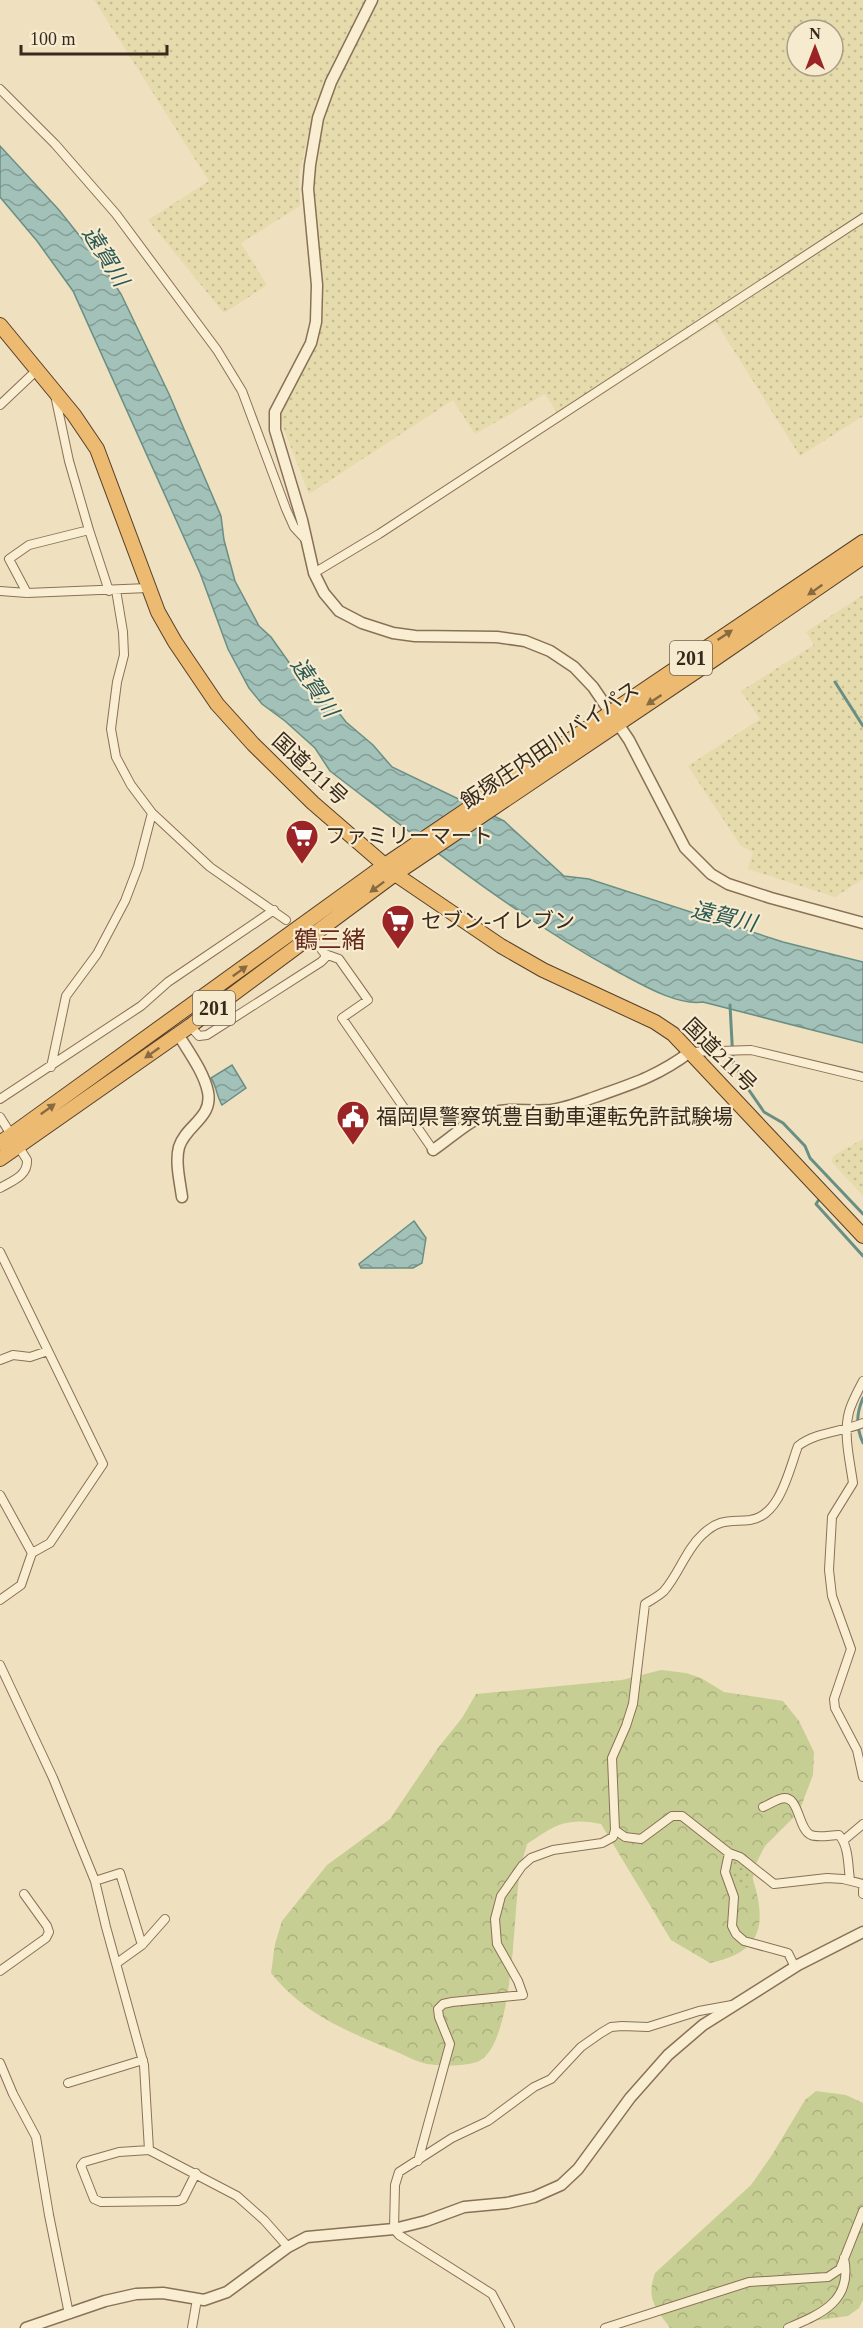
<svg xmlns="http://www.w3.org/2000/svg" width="863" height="2328" viewBox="0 0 863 2328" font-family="'Times New Roman','Noto Sans JP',serif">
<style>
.farmland{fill:url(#farmland-dots);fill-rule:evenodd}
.forest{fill:url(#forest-crowns)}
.park{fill:url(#park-dots)}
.water{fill:url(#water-waves);stroke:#698f85;stroke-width:1.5}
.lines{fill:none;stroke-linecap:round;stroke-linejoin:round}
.stream{stroke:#698f85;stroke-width:3}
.minor-casing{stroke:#897157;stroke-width:10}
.tertiary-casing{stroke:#897157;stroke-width:13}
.trunk-casing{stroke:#563f2b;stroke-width:16}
.minor{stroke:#faeed2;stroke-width:8}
.tertiary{stroke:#faeed2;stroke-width:10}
.trunk{stroke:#ecba70;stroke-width:14}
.oneway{fill:#886a42}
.labels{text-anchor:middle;stroke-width:4.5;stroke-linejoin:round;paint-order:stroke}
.shield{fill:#f7ebcf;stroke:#716352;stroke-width:1.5}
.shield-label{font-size:20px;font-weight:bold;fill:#37291c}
.street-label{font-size:21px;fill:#37291c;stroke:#f7ebcf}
.poi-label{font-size:21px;fill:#37291c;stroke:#f7ebcf;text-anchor:start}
.water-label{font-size:22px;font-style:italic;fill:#2a5855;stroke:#f7ebcf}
.quarter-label{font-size:24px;fill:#66291a;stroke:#f7ebcf}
</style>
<defs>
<pattern id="farmland-dots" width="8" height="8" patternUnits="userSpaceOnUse" patternTransform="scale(1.5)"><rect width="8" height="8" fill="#e5dbac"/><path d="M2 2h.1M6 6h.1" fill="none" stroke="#c5bc93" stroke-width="1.8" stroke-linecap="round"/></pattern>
<pattern id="forest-crowns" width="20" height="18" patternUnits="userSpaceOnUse" patternTransform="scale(1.5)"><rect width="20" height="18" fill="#c7ce93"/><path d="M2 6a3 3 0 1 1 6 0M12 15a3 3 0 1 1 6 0" fill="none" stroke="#acb17e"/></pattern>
<pattern id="park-dots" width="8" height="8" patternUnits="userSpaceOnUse" patternTransform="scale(1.5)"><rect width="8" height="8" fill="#c7ce93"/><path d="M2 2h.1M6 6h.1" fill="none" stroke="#acb17e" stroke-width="1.8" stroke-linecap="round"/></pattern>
<pattern id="water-waves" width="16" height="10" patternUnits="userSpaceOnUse" patternTransform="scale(1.5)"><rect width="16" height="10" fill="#a2c1b8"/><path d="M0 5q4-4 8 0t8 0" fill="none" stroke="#859d95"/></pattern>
</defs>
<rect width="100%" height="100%" fill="#efe0bf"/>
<path class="farmland" d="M94,0H366L315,106L299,174L300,206L241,243L267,285L224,313L148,220L209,181Z
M376,0H863V416L800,456L716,322L561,419L545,394L475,434L453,400L309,494L280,419V412L321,318L322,301L312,189L322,118L330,96ZM797,30H833V66H797Z
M863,595V879L835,897L748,869L753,852L741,846L688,766L760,719L741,691L814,645L806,632Z
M863,1139V1196L832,1162L833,1156Z"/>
<path class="forest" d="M661,1670L686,1673L701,1678L724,1692L783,1701L799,1721L814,1752L813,1775L799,1812L765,1846L751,1873C767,1922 765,1951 710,1963L671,1940L601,1824C566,1817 555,1825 527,1844C525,1853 521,1862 520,1871C513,1911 515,2037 481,2060C470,2067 439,2066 427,2064C417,2062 406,2056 397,2052C347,2031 306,2016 271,1973L275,1944L282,1921L327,1865L390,1819L438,1748L462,1718L476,1694L622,1680Z
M816,2091L846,2095L863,2103V2300L859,2308L848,2316L812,2321L786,2328H670C655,2307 646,2299 655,2273L751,2185L772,2155L805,2100Z"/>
<path class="park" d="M733,1860L738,1861L754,1875L746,1890L736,1885L728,1872Z"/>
<path class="water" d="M0,146L59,210L98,259L121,294L169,394L221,516L224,540L235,581L259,626L271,637L300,678L318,698L339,713L346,722L373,745L392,767L504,821L564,876L589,879L783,942L863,962V1043L703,1002C677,1006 641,984 618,972C515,916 423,842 330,771L315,748L285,721L262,704L249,688L228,649L200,573L73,291L37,241L0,197Z
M232,1065L246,1088L222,1105C216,1095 217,1087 211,1078Z
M414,1221L426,1238L422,1263L413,1268H361L359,1264Z"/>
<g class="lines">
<path class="stream" d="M835,682L863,726
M730,1005L733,1061L742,1080L764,1112L783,1123L805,1146L810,1158L863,1214
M820,1198L816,1204L863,1256
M863,1398C856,1414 856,1427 863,1443"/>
<g class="minor-casing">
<path id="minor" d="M0,89L55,144L116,214L217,350L242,391L286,509L294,527L307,541
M0,405L37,370
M89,530L109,591
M314,573L379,534L863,218
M116,590L123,632L124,655L117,682L111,729L116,757L131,785L152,813L210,867L286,920
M0,591L27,593L148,588
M27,593L9,559L29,545L89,530L69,461L55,395
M321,949L325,954L339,959L368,1000L342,1018L433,1150
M190,1026L199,1036L207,1035L321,962L325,958V954
M690,1052L751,1050L863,1077
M51,1067L66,996L97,954L125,901L138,867L152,813
M0,1099L141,1006L168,982L274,910
M0,1117L27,1160C28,1176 12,1181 0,1188
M0,1252L103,1464L50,1543L32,1553L21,1585L0,1600
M0,1360L13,1355L30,1357L48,1351
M863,1381C858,1391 852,1401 849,1412C843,1434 850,1461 853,1483L832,1517L829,1570L832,1596L851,1649L834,1699L835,1708L857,1750L863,1777
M0,1495L32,1553
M0,1665L53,1778L95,1881L106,1927L144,2065L149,2150L237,2196L264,2220L288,2247
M763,1807C768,1805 774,1801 780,1799C800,1792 797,1829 811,1835C819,1838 830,1835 839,1835C849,1846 848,1866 850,1880
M615,1830L625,1837L641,1839L672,1816H682L729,1853L740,1857L774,1884L827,1878L843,1879L863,1884
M844,1840L863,1824
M729,1853L725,1872L734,1897L732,1926L736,1934L744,1941L788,1953L795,1967
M95,1881L120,1873L142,1945
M863,1890V1894
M117,1963L142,1945L165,1919
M0,1971L46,1938L49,1932L47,1926L24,1894
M0,2063L13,2094L36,2137L49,2215L69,2314
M68,2083L143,2060
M149,2150L119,2152L84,2162L81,2166L94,2199L101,2202L178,2201L183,2199L196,2173
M418,2161L450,2044L439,2017L438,2009L443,2004L452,2002L523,1995L518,1981L497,1944L495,1919L501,1896L522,1866L531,1858L553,1850L602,1843L613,1837L615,1830L612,1758L626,1726L633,1704L645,1604C651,1600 659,1596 664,1591C679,1574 686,1549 703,1534C720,1518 730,1522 750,1520C780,1516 789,1470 798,1446C815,1432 842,1432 863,1423
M192,2328L197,2299
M510,2328L492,2294L399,2235L394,2229L395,2185L399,2172L452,2138L488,2121L534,2087L551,2079L581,2047L601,2033L611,2027L622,2026L648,2027L699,2011L732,2005
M605,2328L749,2282L828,2277L840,2269L863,2211
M788,2328C821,2314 853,2301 844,2258"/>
</g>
<g class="tertiary-casing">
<path id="tertiary" d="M372,0L331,82L318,118L310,165L308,189L317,285L316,322L311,343L275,412V430L302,520L314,573L324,593L339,611L362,623L393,633L415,636L497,637L525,641L550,651L574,667L593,687L629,740L685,848L711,874L728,884L771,898L863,923
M178,1034C188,1051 204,1072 208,1092C213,1118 186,1125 179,1147C175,1162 180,1182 182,1197
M433,1150C451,1138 470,1119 491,1113C510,1107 531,1112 551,1110C566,1108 581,1102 595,1097C632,1084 658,1076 690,1052
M26,2328L105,2301L136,2294L163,2293L204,2300L227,2292L288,2247L307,2237L394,2229L426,2221L464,2207L507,2203L534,2197L561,2185L578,2169L630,2098L668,2055L703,2025L798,1965L863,1932"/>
</g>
<g class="trunk-casing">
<path id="trunk" d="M0,325L74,415L97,449L158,612L175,642L217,704L253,744L313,803L395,874L501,946L543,970L655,1022L673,1034L863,1236
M0,1143L385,865L863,542
M0,1159L190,1026L395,874L716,658L863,557"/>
</g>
<use href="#minor" class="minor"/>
<use href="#tertiary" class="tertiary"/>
<use href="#trunk" class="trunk"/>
</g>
<defs><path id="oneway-solid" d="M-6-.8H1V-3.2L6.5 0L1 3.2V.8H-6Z" transform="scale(1.5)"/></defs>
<g class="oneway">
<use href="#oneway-solid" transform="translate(815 590) rotate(145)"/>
<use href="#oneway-solid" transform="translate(725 635) rotate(-34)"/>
<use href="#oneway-solid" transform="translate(654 700) rotate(146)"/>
<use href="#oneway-solid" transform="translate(377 887) rotate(143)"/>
<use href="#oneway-solid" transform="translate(240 971) rotate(-36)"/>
<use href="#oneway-solid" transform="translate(152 1053) rotate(145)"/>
<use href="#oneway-solid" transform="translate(48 1109) rotate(-36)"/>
</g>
<defs>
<g id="supermarket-pin" transform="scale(1.725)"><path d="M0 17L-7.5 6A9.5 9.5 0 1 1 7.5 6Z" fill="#9a2426" stroke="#f7ebcf"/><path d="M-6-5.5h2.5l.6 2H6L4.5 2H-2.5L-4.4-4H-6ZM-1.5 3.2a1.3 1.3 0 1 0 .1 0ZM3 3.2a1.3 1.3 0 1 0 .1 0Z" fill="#fff"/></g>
<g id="civic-pin" transform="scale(1.725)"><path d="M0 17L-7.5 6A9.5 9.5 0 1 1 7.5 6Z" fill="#9a2426" stroke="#f7ebcf"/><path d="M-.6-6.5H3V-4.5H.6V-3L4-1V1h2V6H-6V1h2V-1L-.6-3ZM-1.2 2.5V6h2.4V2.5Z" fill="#fff"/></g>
</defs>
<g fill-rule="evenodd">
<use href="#supermarket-pin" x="302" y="836"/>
<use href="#supermarket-pin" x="398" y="921"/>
<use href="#civic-pin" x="353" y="1117"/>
</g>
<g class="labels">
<g class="shield">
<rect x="670" y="641" width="42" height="34" rx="4.5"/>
<rect x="193" y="991" width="42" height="34" rx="4.5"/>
</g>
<g class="shield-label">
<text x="691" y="665">201</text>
<text x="214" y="1015">201</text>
</g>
<g class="street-label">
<text transform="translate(550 745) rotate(-34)" y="7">飯塚庄内田川バイパス</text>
<text transform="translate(310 769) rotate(43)" y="7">国道211号</text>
<text transform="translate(720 1055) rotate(45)" y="7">国道211号</text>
</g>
<g class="poi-label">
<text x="325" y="843">ファミリーマート</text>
<text x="421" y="928">セブン-イレブン</text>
<text x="376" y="1124">福岡県警察筑豊自動車運転免許試験場</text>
</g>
<g class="water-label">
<text transform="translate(106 256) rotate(58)" y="8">遠賀川</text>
<text transform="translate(315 687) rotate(56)" y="8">遠賀川</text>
<text transform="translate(724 916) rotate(13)" y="8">遠賀川</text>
</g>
<g class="quarter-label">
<text x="330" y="948">鶴三緒</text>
</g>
</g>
<g transform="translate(815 48)"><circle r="28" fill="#f7ebcf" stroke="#aa9d87" stroke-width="1.5"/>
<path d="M0-4.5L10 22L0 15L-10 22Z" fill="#9a2426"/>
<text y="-9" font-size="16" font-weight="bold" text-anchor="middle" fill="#37291c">N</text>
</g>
<path d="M21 45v9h146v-9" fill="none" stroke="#37291c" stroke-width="3"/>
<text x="30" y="45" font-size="18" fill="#37291c" stroke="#f7ebcf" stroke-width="4.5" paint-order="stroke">100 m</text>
</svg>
